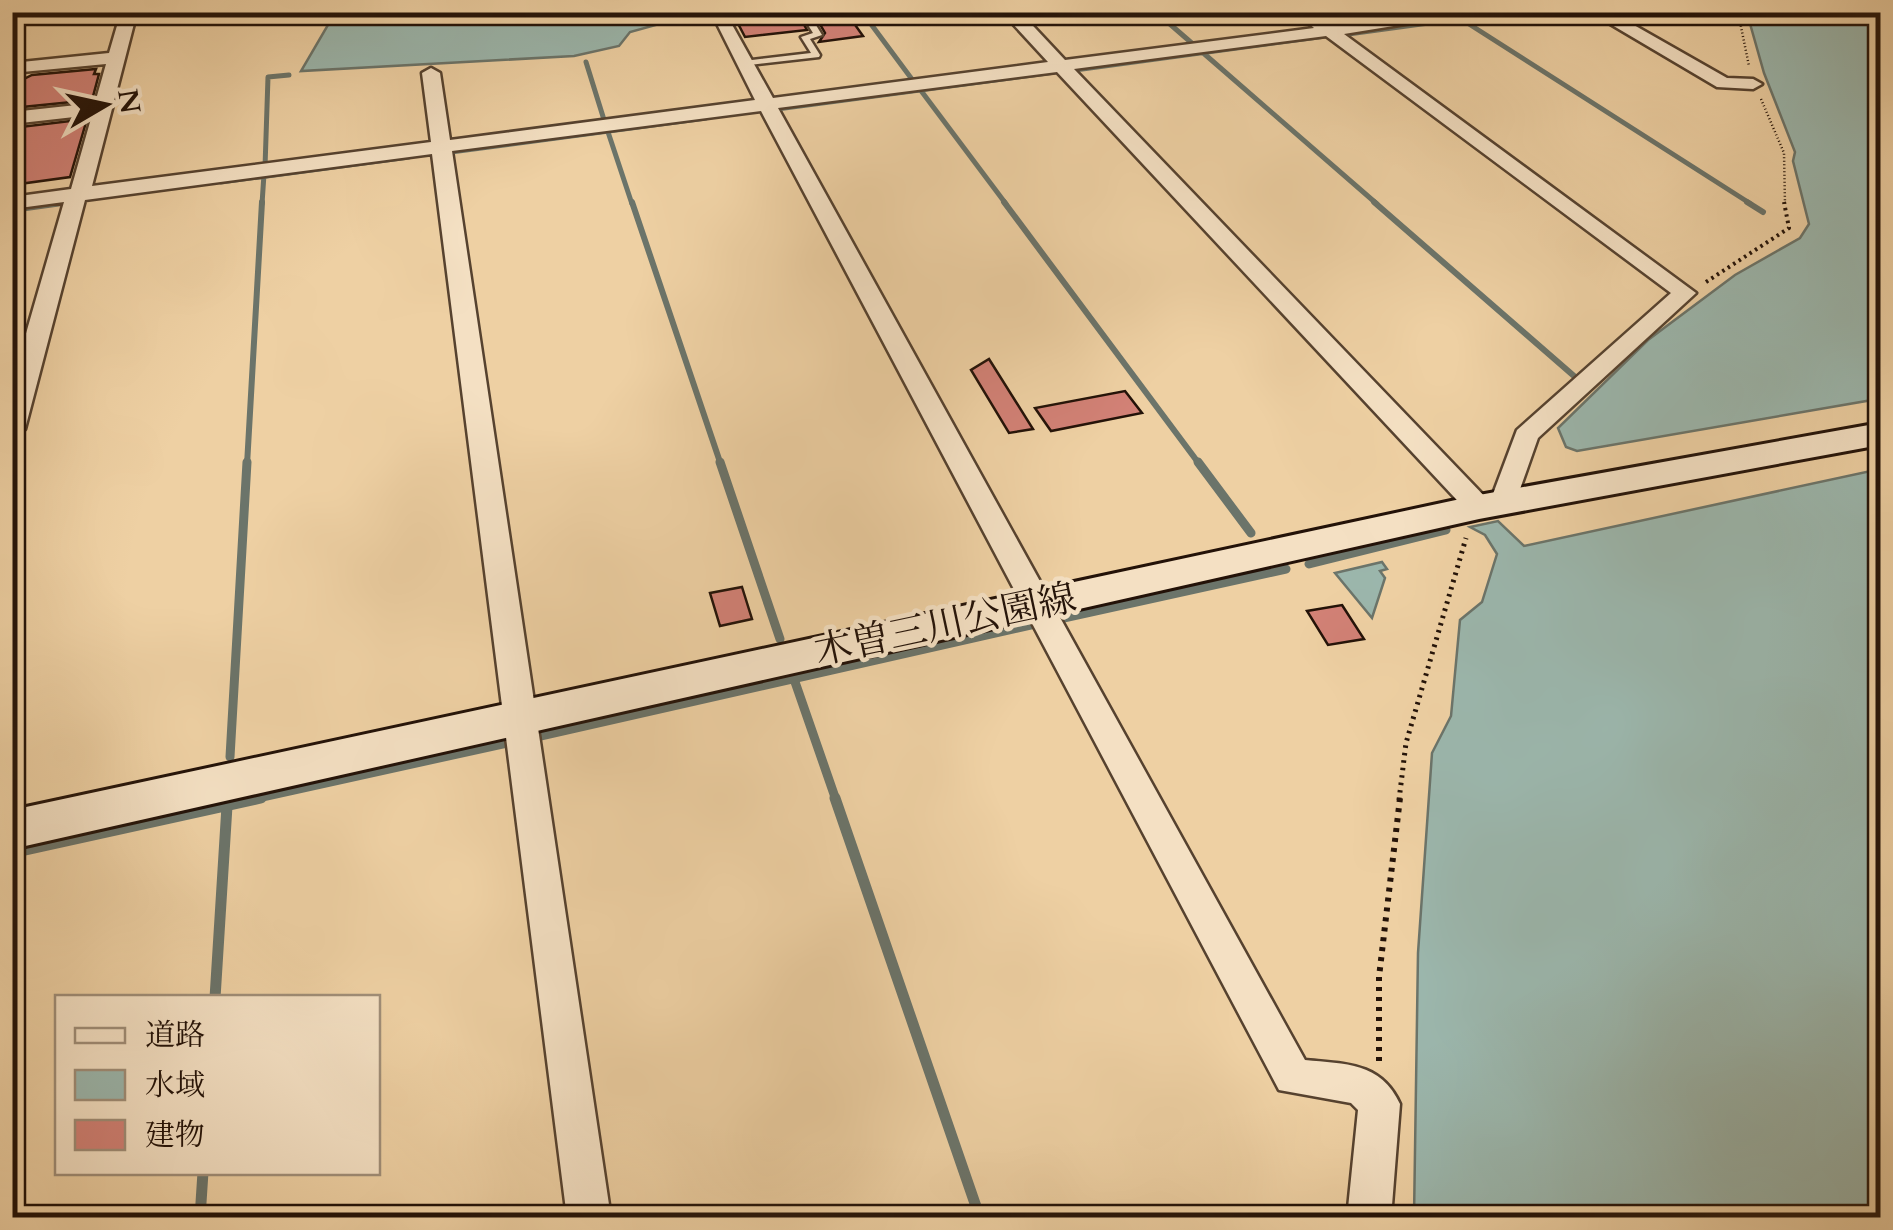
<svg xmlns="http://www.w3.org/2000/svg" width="1893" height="1230" viewBox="0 0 1893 1230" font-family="Cardo,'Noto Serif JP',serif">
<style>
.water{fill:#9bb6ac;stroke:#6b746a;stroke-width:2.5}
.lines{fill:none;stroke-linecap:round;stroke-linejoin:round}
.stream-far3{stroke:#6b746a;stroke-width:5}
.stream-far2{stroke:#6b746a;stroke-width:6}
.stream-far1{stroke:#6b746a;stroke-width:9}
.stream{stroke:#6b746a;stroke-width:11}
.building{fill:#d28176;stroke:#231208;stroke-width:2.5}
.lane-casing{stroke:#56422f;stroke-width:5}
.street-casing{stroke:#56422f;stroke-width:5}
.secondary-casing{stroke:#231208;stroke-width:6}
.path-far3{stroke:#231208;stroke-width:2.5;stroke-dasharray:1 2.5;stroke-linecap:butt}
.path-far2{stroke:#231208;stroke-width:4;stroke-dasharray:2.5 4;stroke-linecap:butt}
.path-far1{stroke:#231208;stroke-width:5;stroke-dasharray:2.5 5;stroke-linecap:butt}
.path{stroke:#231208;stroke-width:6;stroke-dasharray:4 6;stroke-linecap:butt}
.lane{fill:#f4e0c3;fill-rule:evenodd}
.street{fill:#f4e0c3;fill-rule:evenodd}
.secondary{fill:#f4e0c3;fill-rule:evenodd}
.labels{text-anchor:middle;stroke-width:9;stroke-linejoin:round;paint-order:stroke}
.street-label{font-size:38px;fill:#231208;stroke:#f4e0c3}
</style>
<rect width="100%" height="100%" fill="#eed0a3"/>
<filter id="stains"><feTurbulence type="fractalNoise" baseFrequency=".002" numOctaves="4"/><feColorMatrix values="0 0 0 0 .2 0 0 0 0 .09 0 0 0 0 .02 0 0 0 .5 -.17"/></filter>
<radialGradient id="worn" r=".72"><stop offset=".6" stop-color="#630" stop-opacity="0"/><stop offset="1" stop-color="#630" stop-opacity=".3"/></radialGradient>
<path class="water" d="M335,13V12L699,13L630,32L619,46L574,56L301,71Z
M1747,13H1880V69L1874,71L1880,84V393L1872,400L1577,451L1566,447L1558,428L1648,340L1735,275L1800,238L1809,224L1793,161L1795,152L1764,73Z
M1880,469V1217H1414L1418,953L1432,753L1451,716L1460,620L1482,602L1497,554L1485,535L1470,527L1498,521L1524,546Z
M1382,562L1387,569L1380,571L1385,578L1372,618L1335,573Z"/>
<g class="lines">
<path class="stream-far3" d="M862,12L914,82
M1156,12L1194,45
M1458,17L1751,204
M1341,35L1509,12
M1201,51L1377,204
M586,62L605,123
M1075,70L1326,36
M919,88L1006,204
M777,109L1055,72
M607,129L632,204
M451,152L706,118
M265,167L268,77L289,75
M221,182L409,157
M54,204L62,203
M262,204L264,174"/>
<path class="stream-far2" d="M632,202L721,465
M1004,202L1200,465
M1374,202L1574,376
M1747,202L1763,212
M12,210L62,203
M247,465L262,202"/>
<path class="stream-far1" d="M720,462L780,639
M1198,462L1251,533
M1309,564L1446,530
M1059,619L1286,569
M794,679L836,800
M536,737L1035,624
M230,757L247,462
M249,800L507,743"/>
<path class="stream" d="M835,798L980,1218
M12,853L261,798
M215,998L227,806
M200,1218L203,1172"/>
</g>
<path class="building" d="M732,12H797L807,30L745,37Z
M813,12H846L863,36L819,42L825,33Z
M96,69L94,74H99L92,100L12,108V97L22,80L32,75Z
M87,119L70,177L12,185V128Z
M989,359L1033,429L1009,433L971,370Z
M1125,391L1142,413L1051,431L1035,408Z
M742,587L752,619L720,626L710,593Z
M1342,605L1364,639L1328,645L1307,611Z"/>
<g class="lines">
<g class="lane-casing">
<path id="lane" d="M800,12H808L822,35L810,39L820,55L819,57L741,66L740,64L744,61L811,53L801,37L813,33Z"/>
</g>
<g class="street-casing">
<path id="street" d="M121,12H137L92,186L431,142L422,73L431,68L440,73L450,140L755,100L711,12H725L773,98L1048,62L1002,12H1020L1065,60L1314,28L1296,12H1315L1333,25L1430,12H1480L1344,34L1696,293L1538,438L1513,509L1492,508L1479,516L1469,513L1057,72L778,108L1305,1060C1345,1064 1381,1062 1400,1104L1391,1218H1347L1358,1110L1351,1103L1279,1090L761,111L452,151L611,1218H567L432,154L85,200L25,429L12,437V382L64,202L12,209V197L71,189L92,115L12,124V112L95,103L106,64L12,73V63L109,53ZM1326,36L1671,293L1517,430L1490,502L1074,69Z
M1590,12H1611L1727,78L1753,79L1762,84L1753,89L1717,87Z"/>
</g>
<g class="secondary-casing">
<path id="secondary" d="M1880,423V445L1479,519L12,849V810L1479,495Z"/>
</g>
<path class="path-far3" d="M1738,12L1749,66
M1761,99L1784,153L1785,204"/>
<path class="path-far2" d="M1706,282L1789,228L1784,202"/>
<path class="path-far1" d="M1399,800L1406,743L1466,538"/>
<path class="path" d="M1379,1061V977L1400,798"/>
<use href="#lane" class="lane"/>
<use href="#street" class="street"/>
<use href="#secondary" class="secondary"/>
</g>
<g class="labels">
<g class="street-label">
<text transform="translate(945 624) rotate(-12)" y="13">木曽三川公園線</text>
</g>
</g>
<rect width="1893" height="1230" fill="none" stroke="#eed0a3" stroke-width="50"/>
<rect x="15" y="15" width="1863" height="1200" fill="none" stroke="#231208" stroke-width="5"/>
<rect x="25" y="25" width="1843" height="1180" fill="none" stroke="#231208" stroke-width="2.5"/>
<rect x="55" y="995" width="325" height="180" fill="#f4e0c3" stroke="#a08e78" stroke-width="2.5"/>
<rect x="75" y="1028" width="50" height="15" fill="#f4e0c3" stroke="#a08e78" stroke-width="2.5"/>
<text x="145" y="1045" font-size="30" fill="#231208">道路</text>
<rect x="75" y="1070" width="50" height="30" fill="#9bb6ac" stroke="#a08e78" stroke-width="2.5"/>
<text x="145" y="1095" font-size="30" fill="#231208">水域</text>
<rect x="75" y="1120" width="50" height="30" fill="#d28176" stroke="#a08e78" stroke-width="2.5"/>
<text x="145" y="1145" font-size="30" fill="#231208">建物</text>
<g transform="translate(105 105) rotate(81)" stroke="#f4e0c3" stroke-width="8" paint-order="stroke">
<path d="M0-8L18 38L0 25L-18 38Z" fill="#231208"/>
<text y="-15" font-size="28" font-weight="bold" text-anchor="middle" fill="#231208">N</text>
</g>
<rect width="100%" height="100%" filter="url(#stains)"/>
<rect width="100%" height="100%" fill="url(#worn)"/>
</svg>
